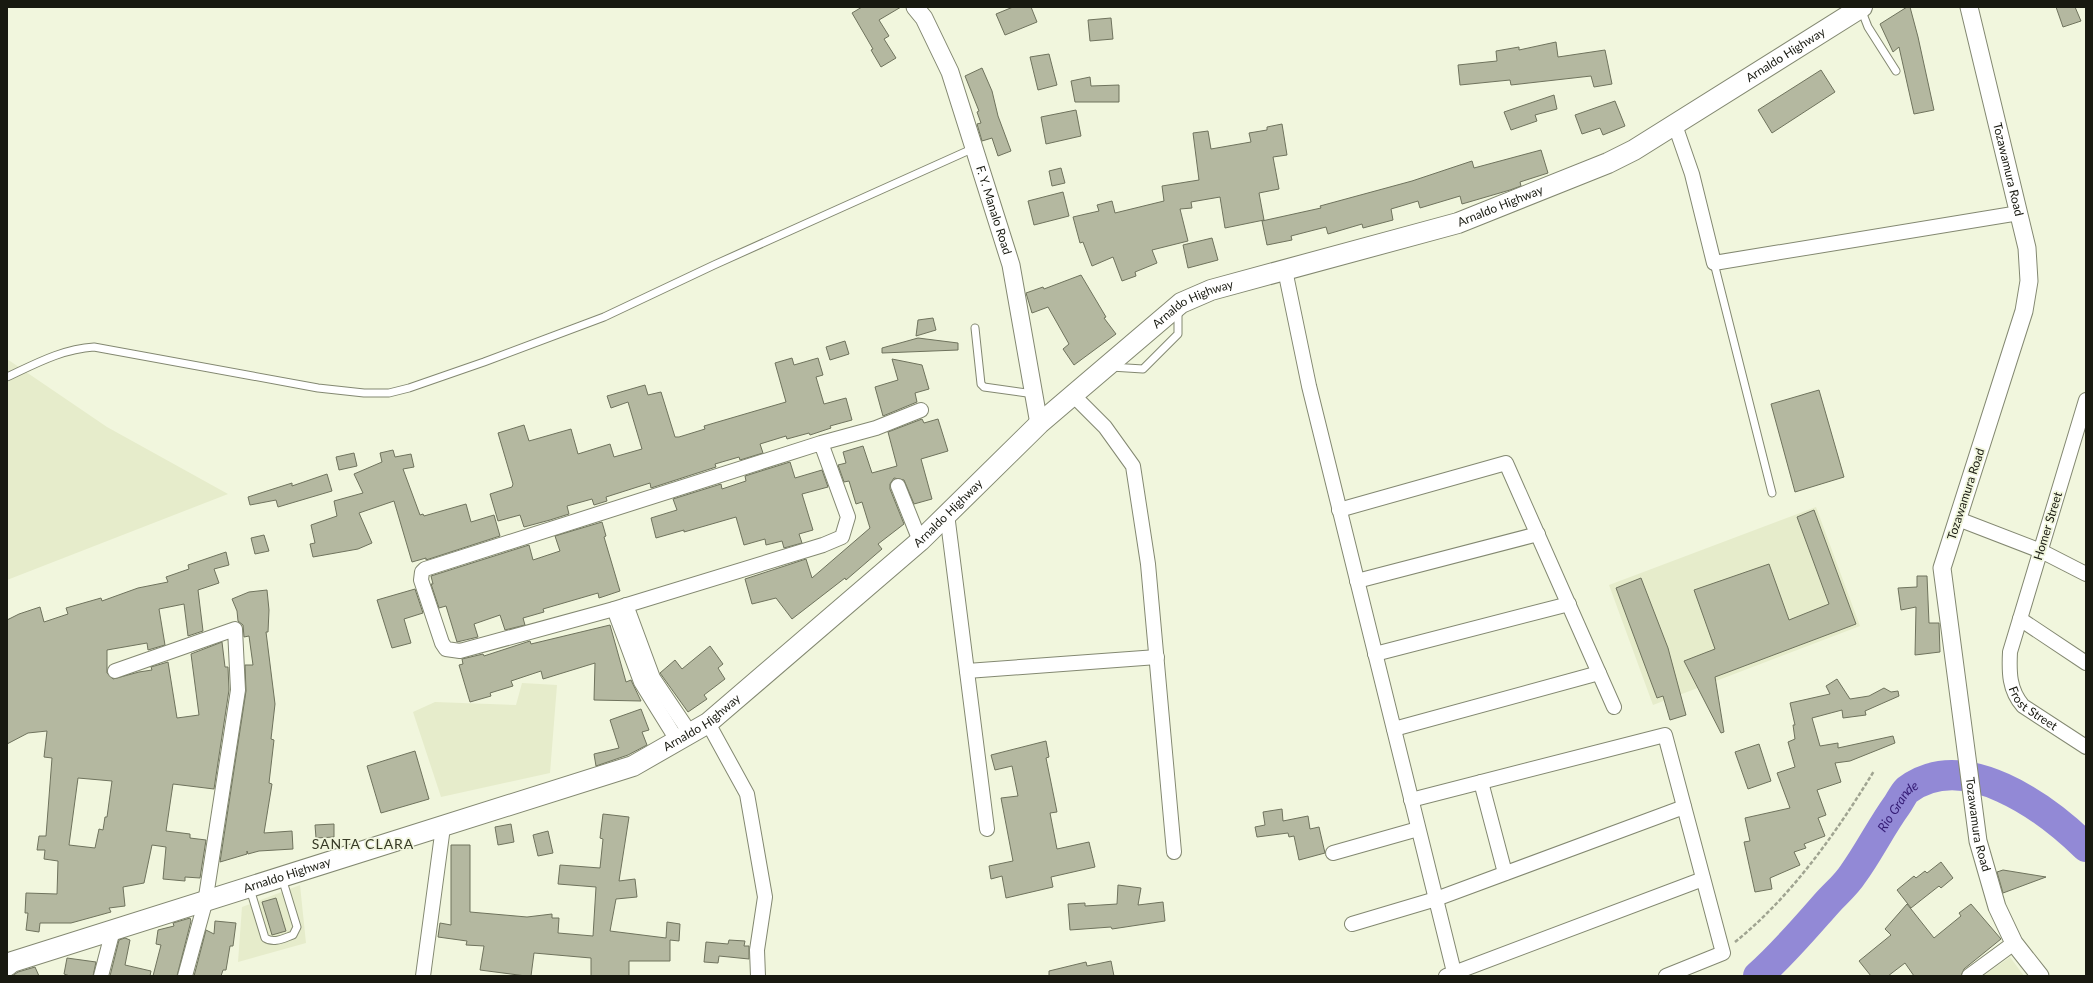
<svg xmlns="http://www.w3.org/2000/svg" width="2093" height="983" viewBox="0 0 2093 983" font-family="Lato,sans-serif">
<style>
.built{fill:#e6eccb}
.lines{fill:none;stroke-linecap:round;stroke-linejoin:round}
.river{stroke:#9289d6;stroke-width:30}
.building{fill:#b4b8a0;stroke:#6f735d;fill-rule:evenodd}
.service-casing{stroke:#838871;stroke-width:9}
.minor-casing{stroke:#838871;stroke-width:16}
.tertiary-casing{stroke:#838871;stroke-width:19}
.secondary-casing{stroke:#838871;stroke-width:22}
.path{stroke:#a0a491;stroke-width:2.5;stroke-dasharray:4 2;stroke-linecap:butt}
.service{stroke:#fff;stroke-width:7}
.minor{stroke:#fff;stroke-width:14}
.tertiary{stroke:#fff;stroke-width:17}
.secondary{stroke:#fff;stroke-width:20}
.labels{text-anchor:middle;stroke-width:3.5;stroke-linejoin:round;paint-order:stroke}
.street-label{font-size:12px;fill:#181910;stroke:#f1f6dd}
.water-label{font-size:13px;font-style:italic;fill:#351c75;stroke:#f1f6dd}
.quarter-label{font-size:14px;letter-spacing:1px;fill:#373a26;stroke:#f1f6dd}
</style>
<rect width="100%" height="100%" fill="#f1f6dd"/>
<path class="built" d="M7,359L107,427L228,494L7,580Z
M1816,507L1860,626L1653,705L1609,585Z
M522,683L557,685L550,773L441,797L413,712L435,702L516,705Z
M300,885L306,943L238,962L242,907Z
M2010,957L2024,976H1983Z"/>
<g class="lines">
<path class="river" id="s1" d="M1758,976C1783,954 1804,929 1827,903C1835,894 1846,885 1853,874C1869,852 1881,827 1897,805C1900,801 1903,794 1907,790C1964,747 2046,808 2086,847"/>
</g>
<path class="building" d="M862,7H901L879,20L889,36L884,39L896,58L881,67L871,50L873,49L852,13Z
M1013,7H1031L1037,22L1005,35L996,14Z
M1907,7H1910L1918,37L1934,110L1914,114L1899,47L1893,52L1880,24Z
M2056,7H2075L2081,21L2063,27Z
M1111,18L1113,39L1090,41L1088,20Z
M1556,42L1558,57L1605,50L1612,84L1594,87L1591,76L1511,85L1510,80L1460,85L1458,65L1497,61L1496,51L1519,47V50Z
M1049,54L1057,85L1038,90L1030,57Z
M982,68L992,91L998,116L1011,151L998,156L992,138L982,141L977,124L981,123L977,112L979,111L965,76Z
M1821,70L1835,92L1772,133L1758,110Z
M1090,77L1091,86L1119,85V102H1075L1071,81Z
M1554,95L1557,109L1535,115L1537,121L1511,130L1504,112Z
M1615,101L1625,126L1603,135L1600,128L1582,134L1575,115Z
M1076,110L1081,136L1046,144L1041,117Z
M1282,124L1287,155L1273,157L1279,189L1259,193L1264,220L1225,228L1220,197L1191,202L1192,208L1180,209L1188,241L1152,250L1157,263L1135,272L1136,276L1122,281L1113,257L1092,266L1083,242L1080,243L1073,217L1099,211L1097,205L1112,201L1115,213L1164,201L1162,186L1199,180L1193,133L1208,131L1211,149L1251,142L1249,133L1267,130V127Z
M1541,150L1548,173L1520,182L1521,186L1510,190L1462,204L1460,196L1420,208L1418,201L1391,209L1393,220L1363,228L1362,224L1328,234L1326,227L1291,236L1292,240L1267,245L1262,221L1321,208L1320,206L1412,181L1472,161L1474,168Z
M1061,168L1065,183L1052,186L1049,171Z
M1063,192L1069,216L1034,225L1028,201Z
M1212,238L1218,260L1188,268L1183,245Z
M1081,275L1106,317L1104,318L1116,334L1074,365L1063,349L1069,344L1048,307L1032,313L1026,293L1043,287L1044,289Z
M933,318L936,330L916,336L918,320Z
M918,338L958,343V350L882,353V348Z
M845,341L849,354L830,360L826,347Z
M792,358L794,365L818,358L823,375L816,377L824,404L846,398L852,420L830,426L831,428L810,435L809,433L787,439L786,436L760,444L763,453L740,460L739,457L715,464L716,467L651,488L650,483L606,497L607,501L594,505L592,499L567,506L569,514L550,520L524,527L520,515L498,521L490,494L512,487L513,484L498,433L524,425L529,441L571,429L578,454L610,444L614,457L642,449L628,402L611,408L607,396L645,385L648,395L661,392L675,437H679L705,429L704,426L786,402L775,363Z
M892,359L922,365L929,389L915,393L917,402L883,416L875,387L898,380Z
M1819,390L1844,477L1795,492L1771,404Z
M922,419L924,423L938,419L948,451L921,459L932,499L914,504L904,480L894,478L890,484V489L904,524L878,544L882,549L846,580L845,578L792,619L776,598L752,604L745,579L806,559L812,578L870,528L862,502L856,504L849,481L844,482L838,465L846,463L843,452L863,446L872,473L897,466L888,432Z
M393,450L395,457L411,454L414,467L403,469L420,515L423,514L424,516L466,504L471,522L494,515L500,536L426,560V558L412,562L394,501L359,513L372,543L358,549L313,557L310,544L315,543L311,525L337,516L334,501L363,493L354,474L382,462L380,453Z
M354,453L357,466L339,470L336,457Z
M790,462L795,478L822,470L828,487L802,494L813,530L799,534L802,543L784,548L782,541L766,545L765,539L744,545L736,517L684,532V530L656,538L651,518L677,510L673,499L721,484L722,489L746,481L745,476Z
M327,474L332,491L278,507L276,500L250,505L248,497L292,483V486Z
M1814,510L1856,624L1715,677L1724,732L1721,733L1684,661L1715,649L1694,590L1769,564L1789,620L1829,604L1797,517Z
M602,522L606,536L604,537L620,591L599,598L598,593L543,609L544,612L523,618L525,625L505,630L500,615L474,624L478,637L457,642L446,606L439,608L431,584H433L431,576L529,545L533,560L560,551L555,536Z
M264,535L269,551L255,554L251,538Z
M226,552L229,565L214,569L219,583L198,590L203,631L188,636L184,604L159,609L165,645L148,650L147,643L107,650V673L113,679L139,672L152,670L151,667L168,662L177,718L199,715L191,654L222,642L225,667H228L229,690L214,789L173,784L166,831L190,834V838L206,840L200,878L185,877V881L163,879L166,847L152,845L144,883L123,887L125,906L109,908L111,912L71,923H40L39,932L26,930L28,913H25L26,893L57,894L58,861L44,859L45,850H37L39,836H46L52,758L44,757L47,731L28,733L7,744V620L19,614L40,607L44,622L68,614L66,608L101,598L102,601L138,588L168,582L166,577L189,569L188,565ZM78,778L112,781L107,817H105L103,830L99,829L95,848L69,845Z
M1917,576H1927L1929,623H1939L1940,652L1915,655L1916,607L1901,610L1898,588L1917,587Z
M1641,578L1668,648L1686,715L1670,720L1663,696L1657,698L1616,588Z
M415,589L423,613L404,619L411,643L392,648L377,600Z
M267,590L269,610L268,632H266L275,704L271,739L274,740L269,783L272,784L264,833L292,831L293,849L259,851L248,854L247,851V854L220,862L246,691L245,665H253L249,636L244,637L243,625L238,621L237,611L232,599L249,592Z
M610,625L626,682L631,680L641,701L594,700L595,663L543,679L541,671L511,681L513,686L490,693L491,696L470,702L459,665L463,664L462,659L483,654L484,656L530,641L531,644Z
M710,646L723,664L718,668L725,679L704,695L707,699L688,712L660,673L675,660L682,669Z
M1837,679L1850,699L1869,696L1884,688L1891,692L1898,691L1899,696L1865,711L1866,715L1843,718L1842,710L1812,718L1820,746L1838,743V748L1893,736L1895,743L1850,761L1835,763L1841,782L1817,790L1826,815L1818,818L1825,836L1804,844L1806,848L1794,852L1800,865L1770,878L1772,889L1755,892L1744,842L1750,841L1745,818L1790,808L1777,773L1795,767L1788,742L1795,739L1793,725H1795L1790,703L1830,694L1826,686Z
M641,709L649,730L642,732L647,745L628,755L596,766L594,754L619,748L610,720Z
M1046,741L1049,757L1046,758L1057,812L1050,813L1057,849L1089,842L1095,867L1051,877L1053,887L1006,898L1002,876L991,879L989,866L1013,861L1001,798L1018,796L1012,766L995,770L991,755Z
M1759,744L1771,781L1748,789L1735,752Z
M415,751L429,799L381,813L367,766Z
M1282,809L1283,821L1308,816L1310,829L1319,827L1325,853L1299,860L1294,836L1289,837L1288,833L1257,837L1255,827L1265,825L1263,812Z
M603,814L629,817L619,881L635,879L637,897L616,899L610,931L666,938L667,922L680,924L679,941L670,940V961H629V976H591V958L534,953L531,976H526L480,970L484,946L466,945L467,941L438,937L440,923L451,925V845H470V912L527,917L552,914V918H559L558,933L593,936L596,887L558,884L560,865L600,868L603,839L600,838Z
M334,824V837L316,838L315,825Z
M511,824L514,842L498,845L495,827Z
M548,831L553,853L538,856L533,835Z
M1941,862L1953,878L1941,888L1939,886L1911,908L1897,890L1914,876L1916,878L1925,871L1927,873Z
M2003,870L2046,877L2003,893L1997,872Z
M1118,885L1141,888L1138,905L1163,902L1165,921L1112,929L1111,927L1070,930L1068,904L1085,903V906L1117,904Z
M276,898L286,931L272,935L262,902Z
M1907,904L1934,938L1961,916L1959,913L1971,904L2001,939L1964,969L1961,976H1914L1905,963L1888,976H1871L1859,961L1891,935L1885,929Z
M190,918L191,921L177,976H153L161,945L156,944L158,930L174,926L173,923Z
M215,921L236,923L233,946H230L226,970H223L221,976H194L206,930L214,934Z
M125,938L130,940L125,965L151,971L150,976H110L119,940Z
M729,940L745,941L744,946H749V959L719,956L718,963L704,962L706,942L728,944Z
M67,958L96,962L93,976H70L64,974Z
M1111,961L1114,976H1049V971L1086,962L1087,966Z
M35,967L39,976H12L18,972Z"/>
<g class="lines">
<g class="service-casing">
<path id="service" d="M1861,9L1868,27L1896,71
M1714,263L1772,493
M975,328L981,384L984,387L1034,394
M1111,367L1143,369L1178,334V310
M7,377C35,364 62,349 94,347L318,388L364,393H389L409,388L484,362L604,317L714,265L974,148
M250,889L265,938C274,944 284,938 293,935L297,927L282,878"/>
</g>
<g class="minor-casing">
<g id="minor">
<path d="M1675,125L1692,174L1714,263L2019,213"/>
<path d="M1285,270L1309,386L1455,976"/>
<path d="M1073,395L1105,427L1133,466L1148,564L1174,852"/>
<path id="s2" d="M2086,400L2010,652C2009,672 2009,690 2023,706L2086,747"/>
<path d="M821,443L848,517L842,537L823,545L614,609L460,651L446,649L442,643L421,580L422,572L425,569L821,443L876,428L921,410"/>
<path d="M898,486L920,541"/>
<path d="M1339,510L1506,463L1614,707"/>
<path d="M947,514L987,829"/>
<path d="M1958,519L2041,551L2086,574"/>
<path d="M1357,581L1538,534"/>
<path d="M626,605L653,678L690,733"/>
<path d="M614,609L641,682L677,740"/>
<path d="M2020,619L2086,663"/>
<path d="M1375,654L1569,604"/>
<path d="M115,671L235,629L238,690L205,903L185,976"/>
<path d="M967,671L1157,657"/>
<path d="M708,723L747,794L765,897L757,950L758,976"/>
<path d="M1394,729L1599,673"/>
<path d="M1481,782L1505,873"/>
<path d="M1411,800L1665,735L1723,953L1666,976"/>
<path d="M1333,853L1418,829"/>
<path d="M1352,924L1436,899L1684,807"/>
<path d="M101,976L113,930"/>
<path d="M423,976L443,827"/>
<path d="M1446,976L1703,879"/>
<path d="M1969,976L2014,943"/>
</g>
</g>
<g class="tertiary-casing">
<g id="tertiary">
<path id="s3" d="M915,7L924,18L950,72L1011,265L1039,424"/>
<path id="s4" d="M1969,7L2027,248L2029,281L2024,311L1942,568L1978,841L1997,907L2014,943L2040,976"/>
</g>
</g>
<g class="secondary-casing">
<g id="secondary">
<path id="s5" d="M7,966L12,962L633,766L708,723L920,541L1039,424L1073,395L1181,303L1211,290L1458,223L1608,163L1634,150L1862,7"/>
</g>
</g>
<path class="path" d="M1735,942C1792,896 1836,833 1874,771"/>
<use href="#service" class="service"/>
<use href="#minor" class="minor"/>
<use href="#tertiary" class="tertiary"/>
<use href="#secondary" class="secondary"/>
</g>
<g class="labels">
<g class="street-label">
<text dy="4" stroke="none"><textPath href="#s5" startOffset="2035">Arnaldo Highway</textPath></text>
<text dy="4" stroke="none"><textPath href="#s4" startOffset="167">Tozawamura Road</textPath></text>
<text dy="4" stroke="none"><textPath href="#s5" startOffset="1711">Arnaldo Highway</textPath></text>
<text dy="4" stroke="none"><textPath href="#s3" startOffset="219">F. Y. Manalo Road</textPath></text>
<text dy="4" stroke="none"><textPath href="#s5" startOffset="1387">Arnaldo Highway</textPath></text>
<text transform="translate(1966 494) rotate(-72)" y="4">Tozawamura Road</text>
<text dy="4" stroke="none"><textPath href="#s5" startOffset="1063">Arnaldo Highway</textPath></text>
<text transform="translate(2048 526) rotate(-73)" y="4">Homer Street</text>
<text dy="4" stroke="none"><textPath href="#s2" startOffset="329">Frost Street</textPath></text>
<text dy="4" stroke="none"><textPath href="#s5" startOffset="739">Arnaldo Highway</textPath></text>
<text dy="4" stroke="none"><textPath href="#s4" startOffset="840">Tozawamura Road</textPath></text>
<text dy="4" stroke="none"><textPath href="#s5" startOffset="295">Arnaldo Highway</textPath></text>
</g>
<g class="water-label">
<text dy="5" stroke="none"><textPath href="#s1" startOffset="221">Rio Grande</textPath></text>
</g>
<g class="quarter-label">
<text x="363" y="849">SANTA CLARA</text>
</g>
</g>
<rect width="2093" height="983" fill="none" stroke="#181910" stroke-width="16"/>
</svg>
